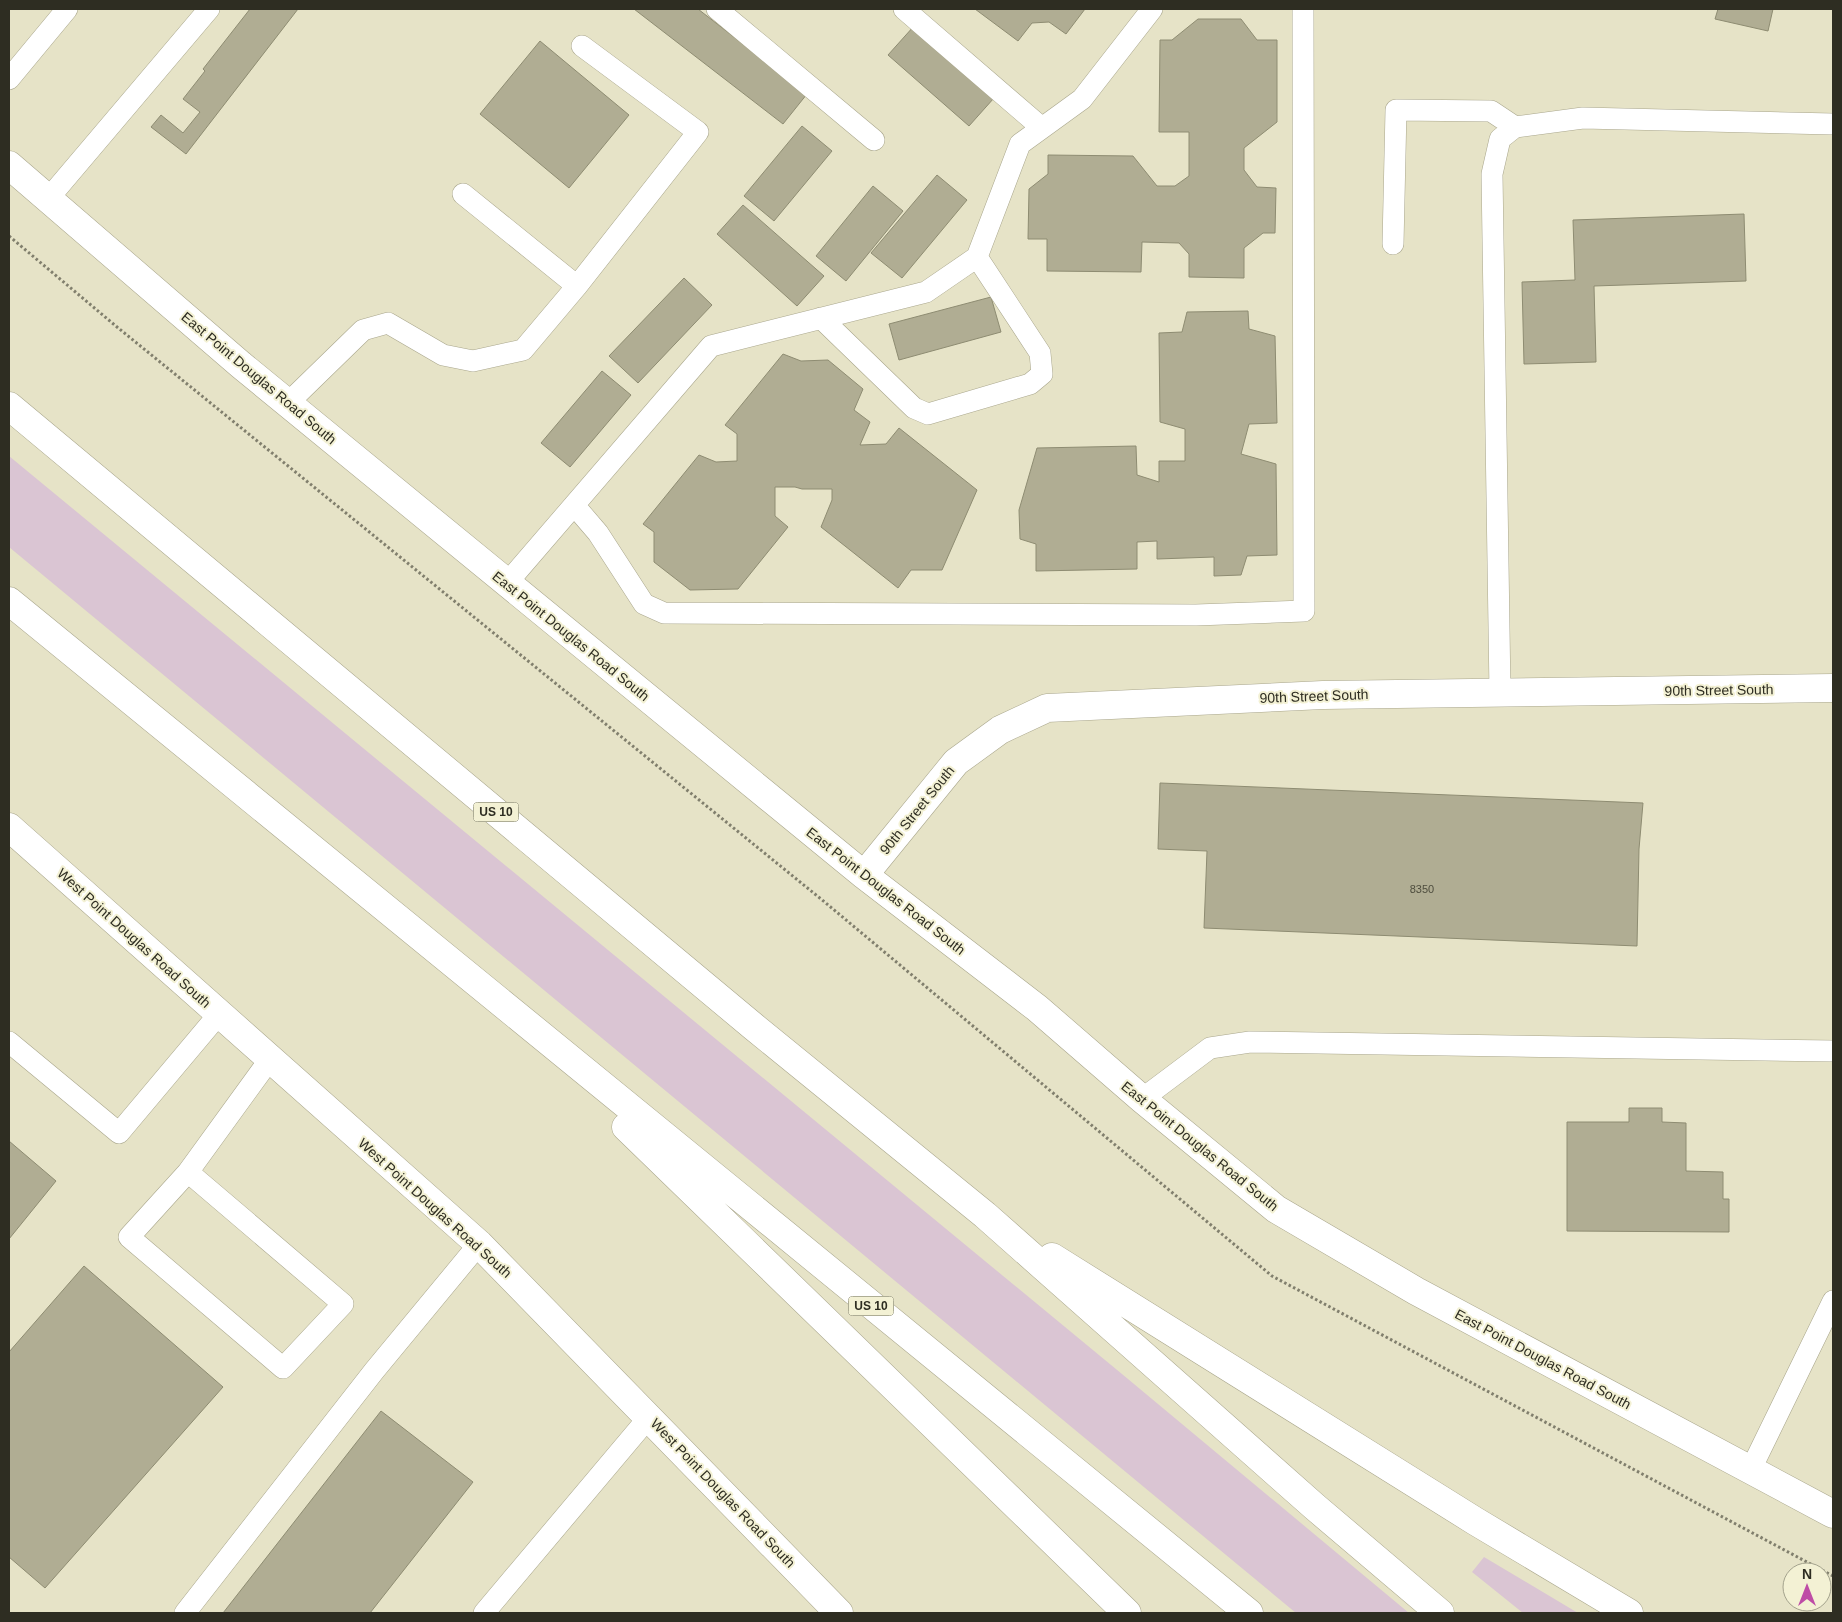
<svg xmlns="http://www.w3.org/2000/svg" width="1842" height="1622" viewBox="0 0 1842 1622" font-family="Helvetica,sans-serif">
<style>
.green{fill:#dac5d3}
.building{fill:#b0ad93;stroke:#8e8c72}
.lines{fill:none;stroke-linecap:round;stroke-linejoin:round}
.lane-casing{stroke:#a9a68c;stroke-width:22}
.secondary-casing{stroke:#a9a68c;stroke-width:29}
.highway-casing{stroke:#a9a68c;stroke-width:29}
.path{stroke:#817f6d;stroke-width:3;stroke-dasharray:2.5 2.5;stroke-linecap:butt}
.lane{stroke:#fff;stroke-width:21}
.secondary{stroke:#fff;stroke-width:28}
.highway{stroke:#fff;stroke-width:28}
.labels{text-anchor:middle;stroke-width:4;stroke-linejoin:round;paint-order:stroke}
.number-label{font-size:11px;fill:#4e4d3e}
.shield{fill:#f3f1d4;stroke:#696857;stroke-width:1}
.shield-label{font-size:12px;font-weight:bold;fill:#2e2d22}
.street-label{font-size:14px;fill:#2e2d22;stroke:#f3f1d4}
</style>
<rect width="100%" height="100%" fill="#e6e3c7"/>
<path class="green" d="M9,456L1128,1379L1409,1613H1296L9,547Z
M1484,1557L1578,1613H1523L1472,1572Z"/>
<path class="building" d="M250,9H298L186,154L151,127L161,115L183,133L200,112L183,99L205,71L203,69Z
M634,9H698L807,94L783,124Z
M975,9H1085L1066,34L1049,22L1032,23L1018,41Z
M1718,9H1773L1768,31L1715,19Z
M1198,19H1241L1257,40H1277V122L1244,148V170L1257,187L1276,188L1275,233H1263L1244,248V278L1189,277V254L1179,243L1142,242L1141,272L1047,271V239H1028L1029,189L1048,174V155L1133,156L1157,186H1175L1189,176V132H1159L1160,40H1172Z
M914,26L994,98L969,126L888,55Z
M540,41L629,115L569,188L480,114Z
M802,126L832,151L774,221L744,196Z
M937,175L967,200L902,278L871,253Z
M873,186L903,211L846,281L816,256Z
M743,205L824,276L797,306L717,234Z
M1744,214L1746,281L1594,286L1596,362L1524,364L1522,282L1575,280L1573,220Z
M684,278L712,305L638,383L609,356Z
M991,297L1001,332L899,360L889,324Z
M1248,311L1249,329L1275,336L1277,423L1249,424L1241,454L1276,464L1277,555L1247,556L1241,575L1214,576V557L1157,559V541L1137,542V569L1036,571V544L1020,539L1019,510L1037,448L1136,446L1137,475L1159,482V461H1185V429L1160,422L1159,333L1182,332L1187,312Z
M783,354L801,361L828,360L863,389L854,410L870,422L860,445L886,444L899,428L977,490L942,570H911L898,588L821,527L832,500V489H802L795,487H775V516L788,527L738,589L690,590L654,562V532L643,524L699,455L716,462L737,461V434L725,425Z
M602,371L631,395L570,467L541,443Z
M1160,783L1643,803L1639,849L1637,946L1204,928L1207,851L1158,849Z
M1629,1108H1662V1122L1686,1123V1171L1723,1172V1199H1729V1232L1567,1231V1122H1629Z
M9,1141L56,1181L9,1239Z
M84,1266L223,1387L45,1588L9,1557V1352Z
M381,1411L473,1482L370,1613H223Z"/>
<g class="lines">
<g class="lane-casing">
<path id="lane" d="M717,9L874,140
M904,9L1042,128
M9,79L67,9
M463,194L577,286
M48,199L209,9
M1393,244L1396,110L1491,111L1515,127
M821,318L914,408L928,414L1030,384L1042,374L1040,353L977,257
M288,403L363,330L388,323L443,355L473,361L523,350L577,286L698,132L582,46
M574,505L598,533L644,604L664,613L1196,615L1304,611L1303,9
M507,583L711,346L926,292L977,257L1020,144L1082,99L1152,9
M1500,692L1492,174L1500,139L1515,127L1583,118L1833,124
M9,1042L119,1133L219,1014
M1142,1099L1210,1048L1250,1042L1833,1051
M188,1172L129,1237L283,1368L343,1304L188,1172L270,1059
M1751,1469L1833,1301
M185,1613L374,1371L479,1244
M484,1613L649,1417"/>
</g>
<g class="secondary-casing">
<path id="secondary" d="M9,165L241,365L864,875L1037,1008L1142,1099L1276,1209L1416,1291L1833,1514
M9,827L479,1244L839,1613
M864,875L956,762L1000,730L1047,708L1323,695L1833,688"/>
</g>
<g class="highway-casing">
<path id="highway" d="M9,406L754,1027L985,1215L1315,1507L1440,1613
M9,601L1249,1613
M626,1127L1127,1613
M1052,1257L1475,1521L1629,1613"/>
</g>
<path class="path" d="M9,236L117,327L821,899L1272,1276L1833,1576"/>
<use href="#lane" class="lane"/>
<use href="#secondary" class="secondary"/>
<use href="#highway" class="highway"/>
</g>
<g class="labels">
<g class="number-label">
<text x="1422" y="893">8350</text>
</g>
<g class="shield">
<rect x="473.5" y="802.5" width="45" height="19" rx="4"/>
<rect x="848.5" y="1296.5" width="45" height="19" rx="4"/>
</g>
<g class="shield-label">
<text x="496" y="816">US 10</text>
<text x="871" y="1310">US 10</text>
</g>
<g class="street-label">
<text transform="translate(259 378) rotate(40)" y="5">East Point Douglas Road South</text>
<text transform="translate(571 636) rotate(39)" y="5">East Point Douglas Road South</text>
<text transform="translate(1719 690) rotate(-1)" y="5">90th Street South</text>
<text transform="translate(1314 696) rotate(-2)" y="5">90th Street South</text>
<text transform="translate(917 810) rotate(-51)" y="5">90th Street South</text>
<text transform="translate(886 891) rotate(38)" y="5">East Point Douglas Road South</text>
<text transform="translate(134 938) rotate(42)" y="5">West Point Douglas Road South</text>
<text transform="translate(1200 1146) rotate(39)" y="5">East Point Douglas Road South</text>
<text transform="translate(435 1208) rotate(42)" y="5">West Point Douglas Road South</text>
<text transform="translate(1543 1359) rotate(28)" y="5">East Point Douglas Road South</text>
<text transform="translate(723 1493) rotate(46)" y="5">West Point Douglas Road South</text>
</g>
</g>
<rect width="1842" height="1622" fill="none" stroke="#2e2d22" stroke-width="20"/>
<g transform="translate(1807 1587)"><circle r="24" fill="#f3f1d4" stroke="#a4a38d"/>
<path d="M0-4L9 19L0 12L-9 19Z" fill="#be4ca6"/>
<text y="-8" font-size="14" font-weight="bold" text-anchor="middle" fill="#2e2d22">N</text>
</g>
</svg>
